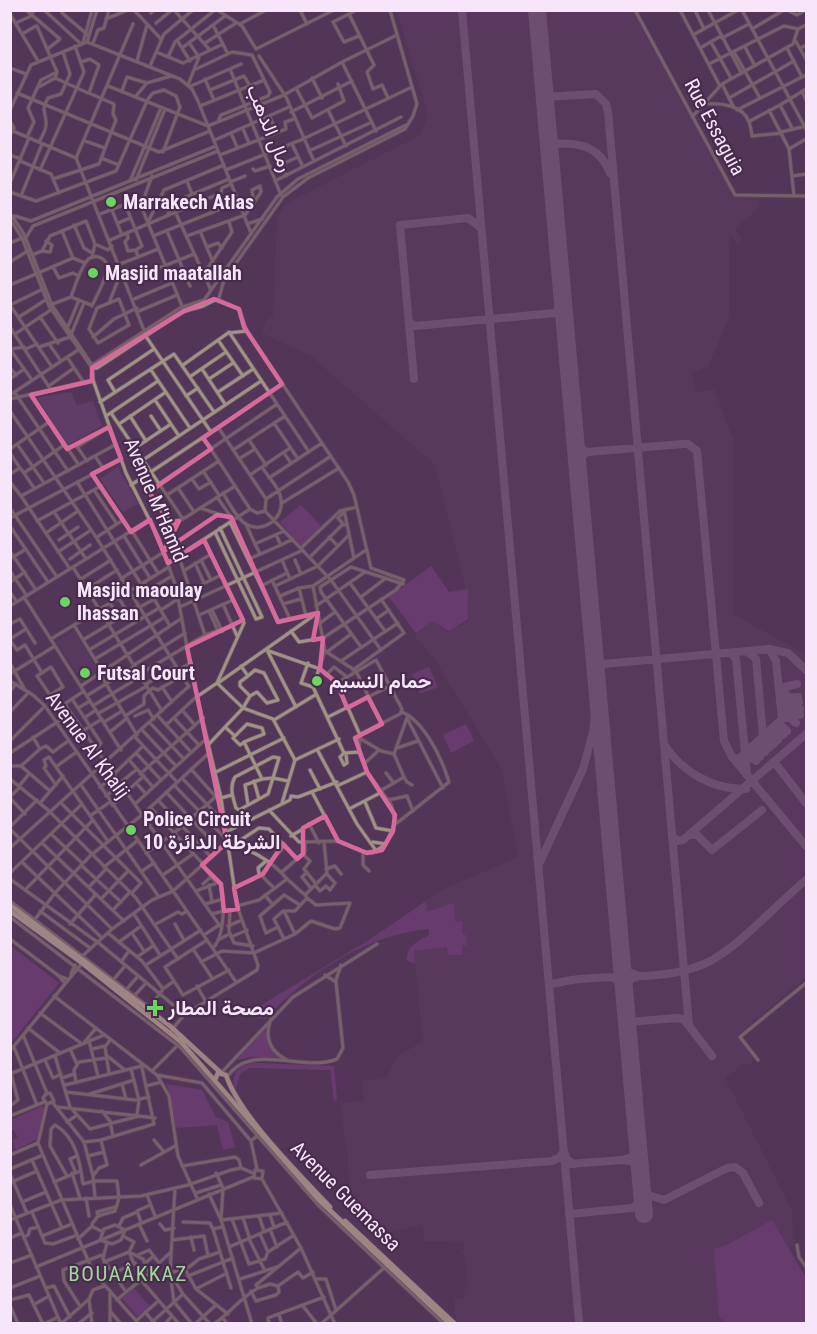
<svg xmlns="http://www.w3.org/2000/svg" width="817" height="1334" viewBox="0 0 817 1334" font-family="'Roboto Condensed',Vazirmatn,sans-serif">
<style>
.built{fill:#603d66}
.green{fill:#82448d}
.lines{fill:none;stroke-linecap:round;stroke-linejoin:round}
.taxiway{stroke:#8a708e;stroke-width:8}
.runway{stroke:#8a708e;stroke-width:18}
.minor-casing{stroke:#715575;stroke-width:4.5}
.major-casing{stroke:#715575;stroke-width:6}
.minor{stroke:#9f9480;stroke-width:3}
.major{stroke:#fbe4bb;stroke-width:4.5}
.marked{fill:none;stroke:#d76a9b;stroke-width:4.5;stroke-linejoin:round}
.poi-dot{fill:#6dd361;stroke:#482b4d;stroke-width:2}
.labels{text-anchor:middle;stroke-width:4.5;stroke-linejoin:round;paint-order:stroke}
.street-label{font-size:20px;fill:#f7e5fa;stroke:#482b4d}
.poi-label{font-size:20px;font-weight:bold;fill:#f7e5fa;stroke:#482b4d;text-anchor:start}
.neighbourhood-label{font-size:21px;letter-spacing:1.5px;fill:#a1d79a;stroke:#482b4d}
</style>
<rect width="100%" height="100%" fill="#533558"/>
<path class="built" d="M397,11H633L735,197L759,198L760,206L735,229L743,241L737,245L731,235L729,238V317L708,367L691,373L697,393L714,389L733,439V614L806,655V977L737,1035L753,1056L752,1062L748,1066L745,1063L725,1078L792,1211L794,1245L788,1250L806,1278V1323H460L456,1320L454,1299H465L464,1290L468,1289L465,1255L461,1252L465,1249L464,1242L424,1241L423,1224L401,1230L373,1231L350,1204L347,1142H345L341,1103L364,1101L362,1081L387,1077L397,1057L423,1041L414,951L431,948L426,901L437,892L518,857L502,770L434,658L414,636L433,621L448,632L469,620L468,588H466L435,465L311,356L262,333L266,320L273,317L277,219L285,204L421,135L428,115Z
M71,392L77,405L93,401L102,426L68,445L37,398Z
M118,467L138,504L123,512L100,479Z
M74,631L100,673L84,683L56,642Z"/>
<path class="green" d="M301,505L321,526L301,546L280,522Z
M431,566L449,592L468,589V619L449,631L433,621L416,633L389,597Z
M429,667L438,687L420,694L412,674Z
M466,724L474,741L451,753L443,735Z
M426,901L427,912L454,903L455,922L463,921L462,934L466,935L467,945H462V955H448L447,947L414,951L415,964L407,961C407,945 417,942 429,935V929C367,934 307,974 265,1019L254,1017L253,1010L369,940Z
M11,946L59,983L12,1042H10Z
M267,1025V1042L280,1058L250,1057L237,1060Z
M256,1063L334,1066L337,1099L334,1101L330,1070L250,1068L240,1074L235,1090C230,1073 240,1064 256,1063Z
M167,1084L202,1090L216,1117L228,1122L235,1147L223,1150L217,1125L175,1128Z
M42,1106L45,1109L37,1139L16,1150L12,1140L18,1138L14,1130L11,1131V1120Z
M772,1220L806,1278V1323H727L719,1317L714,1249L727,1245Z
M133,1287L149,1306L137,1316L121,1297Z"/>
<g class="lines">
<path class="taxiway" d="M462,10L579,1322
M535,10L537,16
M544,97L596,94L606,104L608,112L689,1026L712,1056
M548,144C576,142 599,144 610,173
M563,306L555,313L565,318
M409,322L415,326L555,313
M414,379L400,225L468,218L480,227
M576,441L580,449L588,452L580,456L578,464
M588,452L682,444H688L697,451L724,741L732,757L806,846
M747,651L756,659L763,736
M731,653L736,659L747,774
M595,656L603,664L596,672
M603,664L769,649L788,653L806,670
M786,701L788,698L798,697
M787,707L790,703L799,702
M787,712L800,709
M786,717L800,715
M783,718H790L796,723
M782,719L787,714L785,687L797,684
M776,725L779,724L787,731
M771,729H778L783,735
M766,734H772L778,740
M762,737H767L774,744
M757,742H763L769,748
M665,746C683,772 713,790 746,789
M752,746L759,745L765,752
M748,751L753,750L760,757
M745,753L756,761
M732,757L739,759L782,719L776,661L769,649
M775,763L806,803
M689,835H697L712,850L762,810
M672,836L678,841L683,840L806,734
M540,862L583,769L593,732L598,693
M623,966L628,972L639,976L631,979L625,989L620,980L613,978L619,974Z
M549,985C598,970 655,985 704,964C738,949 776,904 806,880
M628,1022L677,1018L683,1019L688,1025
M639,1147L635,1156L622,1160L636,1162L641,1169
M570,1164L622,1160
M370,1175L552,1161L559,1158L564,1151L567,1160L574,1164
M642,1183L648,1195L664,1200L727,1168L735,1167L743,1173L759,1203
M569,1214L632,1208L640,1202L643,1194"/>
<path class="runway" d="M537,10L644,1214"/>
<g class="minor-casing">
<path id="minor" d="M26,10L60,39L49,48
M44,10L80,43
M62,10V13L88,35
M134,10L161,39
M174,10L209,49
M217,10L242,26L256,49L334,10
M300,10L307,24
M356,10L349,14L374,65L367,72L373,89L382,85L388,98
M635,10L735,195L806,196
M680,10L720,86
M695,10L704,29
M708,10L741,72
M742,10L806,129
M787,10L797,15L806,10
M151,13L154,10
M10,14L38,61
M349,14L333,22L344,42L359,36
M106,19L128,10
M16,23L31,16L34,10
M156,23L172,10
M240,24L266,10
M213,25L228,54
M752,29L784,10
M22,34L36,26
M693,35L738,10
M722,38L749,24
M177,40L190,61
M795,40L806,59
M87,42L97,10
M711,42L731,78
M83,43L92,10
M93,43L98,30L104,28L109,10
M205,43L236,23
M745,47L755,66
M182,48L225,16
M700,48L721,36
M787,48L802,77
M801,48L806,45
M156,52L183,63L223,44
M734,52L760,98
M259,56L286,97L314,161
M168,57L175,42L215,10
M137,61L147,25
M342,62L376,131
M709,64L784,26L798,29L806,25
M150,66L164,34L193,10
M10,68L26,74
M230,69L281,195
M194,70L232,52L252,55L270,92L268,96
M57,72L55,78L88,93
M312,78L322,98
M205,79L214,100
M722,84L733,106
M188,85L199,57L190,44
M108,86L208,126L284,95L342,62L397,35
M191,86L241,64
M39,87L55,78
M296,88L312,118L344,101L338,84
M210,90L244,76L250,86
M122,91L127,77L147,83
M802,91L806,100
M17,93L159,152L210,131
M135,97L147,83L171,76
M729,98L794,61
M707,104C721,103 743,105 749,122C751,126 751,131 752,136L782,133
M200,106L264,80
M10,110L31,65L87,42L180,79L192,89L198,101L251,233
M328,110L346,146
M737,110L806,75
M769,110L789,149L794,196
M291,112L352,81
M270,117L276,132
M692,117L722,84L793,44L798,29
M10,121L14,128L10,135
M750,121L780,105
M218,122L221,115L268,96
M792,128L780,105L806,89
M243,129L249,143
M13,131L76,158L147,338L211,432
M781,132L806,126
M231,133L237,147
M27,137L34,122L28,108L41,80L57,72L37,26
M215,140L289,107
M85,141L105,148
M39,142C42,137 47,128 46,122C45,108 41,112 48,98L61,94L70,74L63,52
M292,144L303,167
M789,149L806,139
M276,150L286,176
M309,151L372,122
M10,155L21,159
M220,155L286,129L285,122L294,119
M76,158L133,24
M101,158L119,165
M20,161L51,174L59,193
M282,164L298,157
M253,169L255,171L270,166
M40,170L84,72L75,46
M226,170L303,139L412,87
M152,176L141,206L182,306
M793,176L806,174
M53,179L99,164L116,120L113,114L114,104L89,93L99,65L90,59L81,62
M136,180L165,109
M130,181L161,108
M187,181L192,194
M275,181L401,117
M230,182L245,176
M10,183L29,138
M10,192L36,201L116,171L148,99L153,93L164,90L176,96L180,107L163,152
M21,196L42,144
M172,205L211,290
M112,210L122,235
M10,213L24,234L52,305L92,365
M100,214L131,202L141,206
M167,216L174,202L229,179
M10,219L22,238L49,306L92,368
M11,219L15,216L31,221L216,146
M148,222L164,190L224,165
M118,223L130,218
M247,224L262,219
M74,225L84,248L92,253
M62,231L73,258L85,263
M167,231L190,286
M200,231L213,262
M127,233L128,238L125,242L128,251L136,250
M153,236L238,202
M187,236L245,215L254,203L252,190L260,186L261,192L255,201
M110,240L221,193L222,188L231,184
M24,241L33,226L218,151
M10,243L22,238
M95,244L108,250L112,246
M207,247L218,243L222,248
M42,251L50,236L86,221L95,244L92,257
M32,255L42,251L50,252L52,245L46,241
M138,257L158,249
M10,262L29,250
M120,264L138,257L136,250L142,246L125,204
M53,267L59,278L73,273L79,276
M106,272L119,278
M203,275L232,232L229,222
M126,281L194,254
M10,285L73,258
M43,289L10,305L52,367
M71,297C75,286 79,272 86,262C93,251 110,258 107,271C104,283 97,295 92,306
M71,297L91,305
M119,299L129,325L98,343L89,329L97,308Z
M134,299L172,283
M217,299L239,309L247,331L348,482L354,495L371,568L404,580L396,590L323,638L299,642L291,631
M109,303L119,278
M50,305L71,297
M139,311L177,295
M19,317L47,299
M40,317L58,343
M10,327L51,390
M67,329L79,300
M229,332L309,452
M15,334L52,309
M93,337L114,319L137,308
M218,340L243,376
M49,344L61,361
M39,347L70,337L84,303
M10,349L32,380
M11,349L24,347
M26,349L37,344
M67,357L84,383
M92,365L93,380L126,473L159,539L176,587L193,680L221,798L237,906L258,965L257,970L184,1015L170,1032
M92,365L180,308L204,300L277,197L298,179L406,125
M183,365L228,333L247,331
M10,368L16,375
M92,368H97L182,312L203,306L219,298L224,280L283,197L308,178L405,129L413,116L417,104L390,10
M202,369L225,404
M151,370L190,428
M191,376L226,352
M10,379L24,369
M209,379L233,363
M50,385L74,368
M115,392L108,380L154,349
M218,392L253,369
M15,393L68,471
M10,395L78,350
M31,395L79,465
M186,396L198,388
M10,399L93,380
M155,400L179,436
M100,402L174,354L214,412
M10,411L96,537L189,687
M111,413L183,519
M106,416L158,381
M130,416L146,441
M151,416L161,431
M274,423L298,459
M119,424L166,392
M218,427L266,499L265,511
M203,437L250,509L257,513L265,511
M249,440L266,465
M17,444L44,483
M77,447L109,427
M135,448L171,424
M10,449L49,422
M68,449L76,445L87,461
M233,450L285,416
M10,453L20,468
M284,453L291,463
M95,456L103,468
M239,459L255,449
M143,460L261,381
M203,471L219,495
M10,474L20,468L24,473
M92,474L131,532
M250,475L290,448
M269,478L322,443
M192,479L199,489L211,482
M10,482L21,496L115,445
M77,482L141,584
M131,485L282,385
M235,486L183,519L172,522L150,493L159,484L277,404
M34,488L24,473L64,445
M178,488L194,512
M94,490L117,524
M223,493C229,503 236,518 246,524C262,534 284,519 281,500C280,488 268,477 262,467
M167,495L219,461
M21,496L70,569
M217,497L231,517
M266,499L331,456
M282,503L339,468
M10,508L57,577
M200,508L234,519
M344,510L354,558
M265,511L331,580L381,650
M54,512L86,559
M343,513L338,518L344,525
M10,518L121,459
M37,521L101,486
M179,521L170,530L205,635
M230,522L278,621L318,613
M246,524L255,544L284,531
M10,526L48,582
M132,531L158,573
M215,532L256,619L262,617L220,528
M46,533L78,511
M124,536L150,578
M97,537L123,520
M329,537L338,546
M59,540L78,527
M204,540L244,623L217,683
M175,543L217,515
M255,544L260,554
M281,545L293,539
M301,548L340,511L357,507
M10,551L36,590
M58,552L91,530
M310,557L343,524
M10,559L26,549
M70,559L90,545
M249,559L281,545L276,535
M201,560L211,580
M282,560L290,579
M295,560L301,574
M168,563L250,509
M195,563L204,583
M73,567L162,711
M185,570L211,554
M10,571L27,596
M122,578L164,552
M81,579L111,560
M272,580L290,619
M10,582L25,572
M144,582L170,626
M350,583L385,631
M261,586L287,573
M275,586L318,566L349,535
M313,586L325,651L313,687L344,753L359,752
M299,588L306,616
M87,589L117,570
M191,590L221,575
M10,592L17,602
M280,596L299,588L313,586L366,550
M24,597L121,750
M118,597L128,613
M361,597L386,578
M93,598L123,579
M135,598L172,576
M110,603L119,618
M223,604L237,636
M283,604L301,599
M10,606L149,520
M316,606L365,572
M140,607L176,587
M180,607L303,550
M161,610L178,599
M212,610L222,631
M209,611L218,631
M199,615L233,600
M376,619L389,610
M320,623L335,612
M10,624L20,619L35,643
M74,625L102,671
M10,639L26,629
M51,639L169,567
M10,640L17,650L25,645L42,673
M83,640L139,606
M361,647L321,592L320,587L351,567L403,584
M89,650L159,608
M266,650L320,669L337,683L360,735L359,752L367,772L391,804L396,822L386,844L373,853L363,852L338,841L299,842L269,810
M325,651L356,671L382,724
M268,652L296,707
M327,652L351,634
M95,659L165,617
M341,661L398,623
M10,663L25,690
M308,663L301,683L313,687
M134,665L185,633
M51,667L63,687L50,695L37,676Z
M178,670L191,663
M353,670L404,633L381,599
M328,673L334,667L347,677
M10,674L55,646
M100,674L137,735
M140,674L205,635L232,626
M248,676L255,670L264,673L278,700L267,703L257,692L250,696
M10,681L33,695L45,706L236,982
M218,683L313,616
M337,683L376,660L402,709L400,714L361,734
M146,684L176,666
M81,686L182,618
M162,687L172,702
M150,690L153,688L158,690L181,676
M10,691L16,684
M84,691L66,703V706L220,926
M88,695L135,666
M72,699L101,743L96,749
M94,705L141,676
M78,708L90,701
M182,710L194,724
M10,712L29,692
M99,713L147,686
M125,716L144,704V696L150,690
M135,716L148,710L154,719
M158,716L191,752
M328,717L390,686
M84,718L96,710
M174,718L199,745
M407,718L443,788
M274,720L315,695
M104,722L122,711
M150,723L184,759
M166,725L195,698L217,683L243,708L273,719L295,760L282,803
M225,727L235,736L247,724L262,728L264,734L244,742L262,779
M84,730L102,719
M142,730L176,766
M110,732L127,718
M235,736L233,738L240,745L243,743
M135,737L177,782
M361,739L381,751L394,754
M10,741L45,706
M209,744L243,708L250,696L240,686V682L248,676L241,666
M397,748L418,741
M40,749L46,746L53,752L68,741
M318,751L357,824L377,852
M10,753L71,713
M136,753L161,780
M344,753L340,757L344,765L347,763L346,754
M129,760L153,787
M295,760L339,739
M365,763L379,750
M11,766H21L40,749L33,737
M21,766L50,791
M57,766L75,753
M191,769L215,796
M310,770L320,789
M216,772L284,738
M386,773L393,782
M114,774L143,746
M140,774L203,718
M404,777L407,782L412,785
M182,778L222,820
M10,779L48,810L136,898L178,959
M254,781L259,799
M120,783L136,770
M136,783L146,794
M56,785L44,768L46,766L44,760L49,757L107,840
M81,785L159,897
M174,785L227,840
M339,785L367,772
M19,786L29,774
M100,787L115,776
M380,791L404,777L394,754L408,715
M126,792L144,776
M166,792L219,849
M312,792L338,841
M106,796L121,784
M10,797L20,787
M10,798L25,814
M221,798L232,795
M158,800L210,856
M388,800L407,796L413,811
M365,802L376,828L393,831
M40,803L63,776
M61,803L141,883L132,893
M135,804L207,738
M112,805L127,793
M248,805L245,785L262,779L273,778L279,758L273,757L235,777C229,787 233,798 236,808L239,810L268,794L273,778L288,781
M151,808L203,864
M349,809L382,792
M90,816L110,802
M397,823L449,782C442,759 425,722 402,712
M309,824L319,843
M10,827L37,800
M10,829L112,929
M226,832L290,800L291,796L298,797L337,782
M51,834L82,863
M291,836L325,816
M373,842L386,844
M42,843L124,921
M228,845C249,847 273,862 287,879
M233,845L259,828L269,829L297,859
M10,848L189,686
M363,852V865L369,871
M146,853L174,833L220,793
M303,854L310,861L304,869L316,884
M266,861L258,868L259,873L274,888
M23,863L101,937
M269,863L285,846
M81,865L121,902
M202,865L214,880L220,883C224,901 226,934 213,948
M104,867L137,841
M326,869L335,866L341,874
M142,871L154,863
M282,872L305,852V843
M307,872L302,877L311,888
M10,873L82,804
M163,875L193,854
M10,879L100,944L184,1014
M203,884L212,876
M209,885L212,901
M315,885L320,891L326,886L330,890L335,883L327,874
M89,887L106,869
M234,888L261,875
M25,890L92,821
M196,891L217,883
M265,895L273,905
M101,899L128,871
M10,901L150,1008
M205,904L223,899
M237,906L259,900L287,879L305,895
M113,910L130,892
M230,910L229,931L234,943L253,946
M40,911L90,948
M284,911L295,934
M134,914L160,955
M212,914L224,911
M10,917L180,1047L319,1206L444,1324
M33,922L55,893L91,855L142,815L210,752
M70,924L96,894
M156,924L178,912L182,914L187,911
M175,924L184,940
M228,926L242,920
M278,927L266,933L260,916L284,895L300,905
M108,933L142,961L163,989L149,1009
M132,933L144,951
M204,935L219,925
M231,937L247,930
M10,939L59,976
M284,939L274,919L283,911H295L307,898L305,895L327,873L324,842
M207,940L165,967L183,995L229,970
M218,940L229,934
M119,942L141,926
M193,949L212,978
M137,957L154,945
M79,959L112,929L152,900L173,891L227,843
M121,962L129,951
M201,962L222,951L254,953L295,934L311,921L335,929L340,928L350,903L316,905L307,898
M146,965L201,930
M71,974L75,965
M114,979L125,966
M336,980L341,965
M64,982L59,976L67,979
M197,986L206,1002
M127,989L138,976
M163,989L174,981
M135,995L146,983
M54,996L157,1075L169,1096L178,1156L197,1198
M40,1013L82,1044
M271,1019C264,1037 270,1051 287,1060
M28,1028L60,1053
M23,1035L47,1093
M89,1041L98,1076
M84,1043L96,1028
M10,1047H14L37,1105
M70,1049L77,1064
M92,1049L105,1046
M10,1051L83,962
M106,1055L125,1070
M55,1056L70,1107L90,1129L139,1116L155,1118
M45,1060L53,1078L61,1074
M758,1060L740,1037L806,983
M131,1069L139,1100L137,1115
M10,1070L18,1100L10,1106
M152,1071L178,1045
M109,1073L105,1047L110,1040
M221,1073L293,997L377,944
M10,1074L104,1035
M157,1075L202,1083L251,1141L257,1136
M227,1077C251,1041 303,1073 337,1059L343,1048L336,982L325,975
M62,1078L74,1074
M76,1082L74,1070L79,1062L106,1058
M122,1084L126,1099
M65,1085L142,1066
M146,1086L161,1082
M66,1092L135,1100L149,1097
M90,1094L134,1080
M53,1103L84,1142L93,1176L95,1198
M47,1104L54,1101L50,1093L46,1094L43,1098L47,1104L38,1143L43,1155L93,1272L139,1324
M58,1107L139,1116
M102,1111L110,1121L113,1136
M10,1116L44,1102
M67,1122L77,1115
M154,1140L164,1152
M251,1141L257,1169
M84,1142L101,1140L154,1124L141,1063
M10,1155L38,1143
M88,1156L104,1152
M32,1160L62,1228
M141,1165L175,1146
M182,1166L235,1157L239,1160L241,1168
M10,1169L43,1155
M75,1171L70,1159L77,1156
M72,1173L80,1198
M216,1173L223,1188L221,1220
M10,1174L27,1213
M67,1176L50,1146L51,1129L55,1125C76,1137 80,1162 83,1184L94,1181H117L119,1198L116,1208
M93,1176L99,1168L107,1165L101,1140
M262,1179L254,1178L255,1170L263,1171L262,1179L301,1248L335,1324
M14,1181L37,1171
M54,1182L80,1171
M175,1188L170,1273L183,1294L210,1324
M196,1193L221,1185
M209,1194L221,1220L252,1324
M147,1195L155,1216
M86,1198L89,1216
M22,1202L46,1192
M10,1205L61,1324
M32,1212L45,1243L53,1244L77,1235
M270,1215L274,1227
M98,1216L97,1212L115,1207V1211L98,1216L92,1224L93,1227L103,1232
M259,1216L264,1231
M243,1218L250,1239
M232,1219L249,1264L265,1259L268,1252
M10,1220L61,1200L141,1196L188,1185L231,1170L241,1168L253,1173
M221,1220L282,1213
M141,1222L137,1211L150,1205
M183,1222L210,1223L213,1229
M139,1224L147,1241
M160,1224L165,1230L174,1228
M115,1225L125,1230L121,1240L112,1244L100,1240L104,1229Z
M119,1226L123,1218L137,1212
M222,1227L213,1229L231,1288
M270,1229L277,1247
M260,1234L268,1252L294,1235
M42,1236L72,1224
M123,1236L134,1242L129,1252L134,1264
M24,1237L28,1235L30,1229L38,1227
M191,1237L194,1250
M10,1238L22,1233
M78,1239L92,1226
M249,1239L265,1271
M172,1240L204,1236L208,1256
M107,1243L103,1259L126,1292L117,1300
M797,1245L799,1257L806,1267
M10,1247V1250
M229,1247L287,1222
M138,1255L149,1250L159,1263L171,1252
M104,1262L129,1252L143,1259L150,1274
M10,1263L32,1255
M145,1263L154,1256
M159,1263L158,1267L141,1280L179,1324
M36,1267L253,1177
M185,1269L196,1289L227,1273
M112,1274L135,1263L144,1279
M188,1276L233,1258
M240,1279L277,1267
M316,1279H326L336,1310
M10,1288L40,1276
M46,1288L54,1286L70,1317
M258,1288L270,1284L278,1286
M196,1289L228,1314
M251,1291L256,1301L276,1295L279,1292L278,1286L298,1272L303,1278L313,1272
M126,1292L141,1280
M110,1294V1311L121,1324
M89,1299L93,1290L104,1286
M10,1300L29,1295L43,1324
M35,1304L49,1296
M10,1305L18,1324
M80,1306L64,1281L63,1270L102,1255
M303,1306L317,1324
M145,1312L155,1324
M110,1313V1324
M279,1315L282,1324
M223,1318L227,1324
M136,1321L157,1302
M62,1323L89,1299L92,1324
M44,1324L58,1317
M78,1324L92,1313
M150,1324L183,1294
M165,1324L172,1316
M192,1324L174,1302L170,1273L189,1267L199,1259L220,1252
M195,1324L216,1305
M214,1324C230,1313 241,1297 258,1288L256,1285L301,1248
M269,1324L268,1318L324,1297
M321,1324L385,1267"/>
</g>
<g class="major-casing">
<path id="major" d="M10,905L170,1026L221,1073
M10,911L82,963L181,1042L318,1199L450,1324
M215,1080L218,1073L226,1075C239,1115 300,1175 330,1207
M345,1221L455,1324"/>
</g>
<use href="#minor" class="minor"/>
<use href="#major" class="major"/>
</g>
<path d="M0 0H817V1334H0ZM214,299L239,309L244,327L282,384L203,438L211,449L149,492L170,523L179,521L164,551L217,515L231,517L278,622L318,613L313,640L323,638L320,669L337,683L347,708L368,697L382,724L355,738L367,772L395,815L393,831L382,850L367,853L338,841L325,816L303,828V854L297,859L283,844L263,874L234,888L238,909L224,911L221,884L202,865L227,842L187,647L243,620L204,540L168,563L150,520L131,532L92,474L121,459L109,427L67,449L31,395L92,381V368L184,311Z" fill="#533558" fill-opacity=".55" fill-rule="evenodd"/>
<path class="marked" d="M214,299L239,309L244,327L282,384L203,438L211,449L149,492L170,523L179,521L164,551L217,515L231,517L278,622L318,613L313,640L323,638L320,669L337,683L347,708L368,697L382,724L355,738L367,772L395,815L393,831L382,850L367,853L338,841L325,816L303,828V854L297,859L283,844L263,874L234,888L238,909L224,911L221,884L202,865L227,842L187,647L243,620L204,540L168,563L150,520L131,532L92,474L121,459L109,427L67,449L31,395L92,381V368L184,311Z"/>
<g class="poi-dot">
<circle cx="111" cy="202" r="6"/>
<circle cx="93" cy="273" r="6"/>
<circle cx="65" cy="602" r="6"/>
<circle cx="85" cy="673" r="6"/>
<circle cx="317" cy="681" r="6"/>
<circle cx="131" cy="830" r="6"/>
<path d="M152 999h6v6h6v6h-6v6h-6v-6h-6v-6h6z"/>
</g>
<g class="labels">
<g class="street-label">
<text transform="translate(715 127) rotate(62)" y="7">Rue Essaguia</text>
<text transform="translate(270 128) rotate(68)" y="7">رمال الدهب</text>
<text transform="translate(156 500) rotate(67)" y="7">Avenue M'Hamid</text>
<text transform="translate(88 745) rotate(54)" y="7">Avenue Al Khalij</text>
<text transform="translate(346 1196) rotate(45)" y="7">Avenue Guemassa</text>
</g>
<g class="poi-label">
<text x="123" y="209">Marrakech Atlas</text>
<text x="105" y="280">Masjid maatallah</text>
<text x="77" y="597">Masjid maoulay<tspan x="77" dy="23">lhassan</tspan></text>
<text x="97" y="680">Futsal Court</text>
<text x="329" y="688">حمام النسيم</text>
<text x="143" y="826">Police Circuit<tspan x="143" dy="23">10 الشرطة الدائرة</tspan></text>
<text x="168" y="1015">مصحة المطار</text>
</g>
<g class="neighbourhood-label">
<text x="128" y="1281">BOUAÂKKAZ</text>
</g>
</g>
<rect width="817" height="1334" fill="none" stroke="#f7e5fa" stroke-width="24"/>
</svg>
